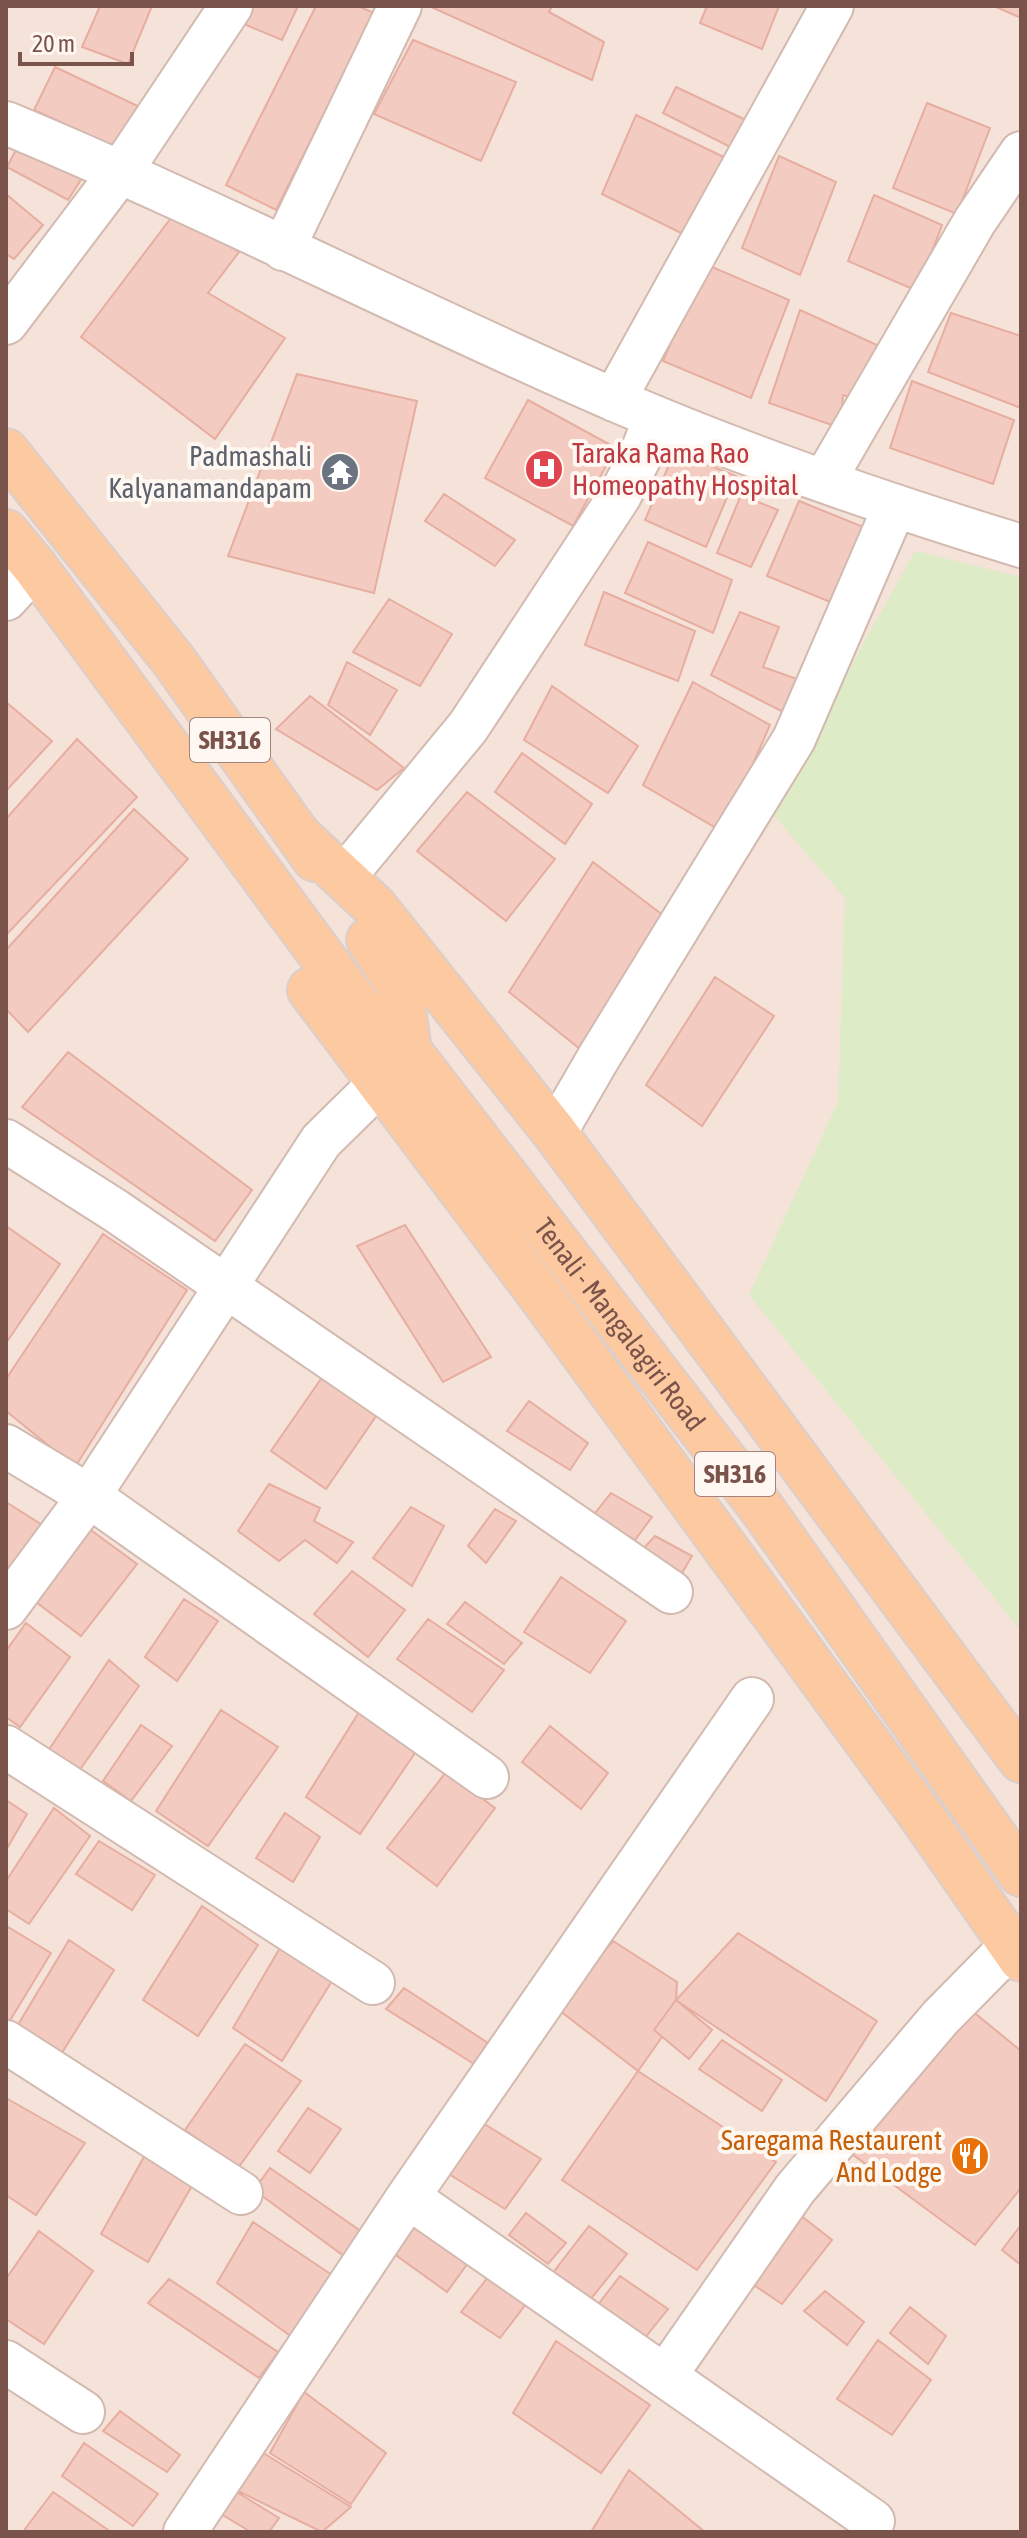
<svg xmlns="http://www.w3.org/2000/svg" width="1027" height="2538" viewBox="0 0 1027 2538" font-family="'Asap Condensed',sans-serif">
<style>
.residential{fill:#f5e2d8}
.green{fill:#ddecc7}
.building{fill:#f4cbc0;stroke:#e7ada0;stroke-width:2}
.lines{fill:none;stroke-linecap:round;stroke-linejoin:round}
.minor-casing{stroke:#d3bab1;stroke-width:46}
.primary-casing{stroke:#dacfcd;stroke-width:48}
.minor{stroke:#fff;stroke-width:42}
.primary{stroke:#fdc9a1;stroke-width:44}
.labels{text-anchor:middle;stroke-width:8;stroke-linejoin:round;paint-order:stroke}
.shield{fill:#fff7f1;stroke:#a2847d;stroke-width:2}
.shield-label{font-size:26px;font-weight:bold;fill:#7a534b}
.health-label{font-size:28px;fill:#be3a42;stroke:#fff7f1;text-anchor:start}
.worship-label{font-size:28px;fill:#5b616d;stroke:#fff7f1;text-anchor:end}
.street-label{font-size:28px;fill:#7a534b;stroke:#fff7f1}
.food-label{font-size:28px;fill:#c56008;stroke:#fff7f1;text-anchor:end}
</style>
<rect width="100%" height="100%" fill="#fdf2ea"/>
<path class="residential" d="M6,6H1021V2532H6Z"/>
<path class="green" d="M915,551L1021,577V1631L749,1295L838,1102L845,898L770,811Z"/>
<path class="building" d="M100,6H152L128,64L82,47Z
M246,6H298L282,40L239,22Z
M316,6H358L374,13L276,210L226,185Z
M429,6H552L549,12L604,42L592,80Z
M707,6H779L762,49L700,23Z
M994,6H1021V18Z
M413,40L516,82L481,161L374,114Z
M55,67L142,108L126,152L34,110Z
M676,87L748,121L734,149L663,113Z
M927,103L990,128L957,214L893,188Z
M636,115L728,159L691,238L602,194Z
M20,142L89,167L68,200L7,167Z
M779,156L836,182L800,275L742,248Z
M6,194L43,225L14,259L6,254Z
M874,195L942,225L917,291L848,261Z
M174,214L239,252L208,293L285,338L215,439L81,337Z
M705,264L789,300L751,398L663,361Z
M800,310L877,345L859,400L843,395L840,428L769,403Z
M951,313L1021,336V408L928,372Z
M297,374L417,401L374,593L228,556Z
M912,381L1014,420L993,484L890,448Z
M528,400L616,448L573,526L485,478Z
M675,451L736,476L706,547L645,520Z
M444,494L515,540L495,566L425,521Z
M741,495L778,510L751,567L717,553Z
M799,501L866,528L835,604L767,576Z
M648,542L732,580L713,633L625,593Z
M604,592L695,631L678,681L585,645Z
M389,599L452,634L420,686L353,652Z
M740,612L779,627L763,667L811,684L795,718L711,675Z
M347,662L397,690L370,735L328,705Z
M693,682L770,725L723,832L643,785Z
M552,686L638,746L608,793L524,740Z
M310,696L404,768L377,790L276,729Z
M6,702L52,741L6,791Z
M77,739L137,797L6,935V819Z
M522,753L592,804L565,844L495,792Z
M467,792L555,859L506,921L417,851Z
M134,809L188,859L28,1032L6,1009V950Z
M593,862L664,916L580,1049L509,992Z
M715,977L774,1016L702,1126L646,1085Z
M68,1052L252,1190L215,1241L22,1107Z
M405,1225L491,1357L443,1382L357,1246Z
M6,1226L60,1264L6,1343Z
M103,1234L187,1290L75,1467L6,1411V1379Z
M325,1373L383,1406L326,1489L271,1451Z
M529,1401L588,1443L570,1470L507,1431Z
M269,1484L320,1508L314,1521L353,1542L337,1563L305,1540L279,1561L238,1531Z
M611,1493L652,1517L635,1540L592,1517Z
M6,1502L47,1528L6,1589Z
M411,1507L444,1526L412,1586L373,1558Z
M495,1509L516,1521L486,1563L468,1546Z
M88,1528L137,1564L81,1636L36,1602Z
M655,1536L692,1556L671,1592L639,1553Z
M352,1571L405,1610L368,1657L314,1614Z
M561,1577L626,1621L590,1673L524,1632Z
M184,1599L218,1621L177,1681L145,1657Z
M465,1602L522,1643L504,1664L447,1624Z
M428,1619L504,1670L472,1712L397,1659Z
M26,1623L70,1657L20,1727L6,1717V1651Z
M109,1660L139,1686L79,1771L48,1751Z
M361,1709L417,1750L360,1834L306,1797Z
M221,1710L278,1747L208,1846L156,1811Z
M141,1725L172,1746L131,1801L103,1781Z
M550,1726L608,1773L581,1809L522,1762Z
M446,1772L495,1808L437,1886L387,1848Z
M6,1800L27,1814L6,1850Z
M54,1808L90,1836L29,1924L6,1909V1881Z
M285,1813L320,1837L293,1882L256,1858Z
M99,1841L155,1875L132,1910L76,1874Z
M202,1906L258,1945L198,2036L143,2000Z
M8,1927L51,1953L6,2027V1931Z
M738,1933L877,2021L826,2101L676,2000Z
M69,1940L114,1970L58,2059L16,2028Z
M613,1941L677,1982L676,2000L654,2030L662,2037L638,2071L555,2007Z
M280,1948L332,1981L282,2061L233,2028Z
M404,1988L488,2043L474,2064L386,2009Z
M676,2000L712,2030L689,2059L654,2030Z
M965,2005L1021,2051V2188L975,2245L848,2151Z
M722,2040L782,2080L762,2111L699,2069Z
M245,2044L301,2081L238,2168L185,2130Z
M638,2071L776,2162L697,2270L562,2180Z
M6,2098L85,2143L36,2215L6,2195Z
M308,2108L341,2129L310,2173L278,2151Z
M478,2120L541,2159L505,2209L444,2171Z
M145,2155L193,2184L148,2262L101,2234Z
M270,2168L365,2234L348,2259L254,2190Z
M795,2211L832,2240L782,2304L742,2277Z
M526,2213L566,2243L548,2264L509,2235Z
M414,2216L473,2256L447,2292L386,2248Z
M253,2222L332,2275L292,2337L217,2283Z
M1021,2225V2265L1002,2250Z
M589,2226L627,2254L590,2300L552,2274Z
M39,2231L93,2271L44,2344L6,2319V2279Z
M620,2276L668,2309L644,2339L597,2306Z
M488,2277L526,2304L500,2338L461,2312Z
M169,2279L278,2352L259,2378L148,2303Z
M825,2291L864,2322L847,2345L804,2311Z
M910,2307L946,2336L928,2364L890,2333Z
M878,2340L931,2380L892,2435L837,2399Z
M556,2341L650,2405L601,2473L513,2413Z
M304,2392L386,2453L351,2504L270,2453Z
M120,2411L180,2455L167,2472L103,2431Z
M84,2443L158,2494L133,2526L62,2476Z
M260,2451L351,2507L322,2532L234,2489Z
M629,2470L705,2532H591Z
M232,2489L279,2518L269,2532H251L216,2511Z
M53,2492L111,2532H29L25,2529Z"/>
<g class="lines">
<g class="minor-casing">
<path id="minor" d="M6,123C213,209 411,312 617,401C749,458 884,504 1021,546
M283,249L400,6
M6,323L121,171L231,6
M614,400L832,6
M824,481L975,221L1021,153
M6,599L35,567
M344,877L468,727L619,497L640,457L655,417
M555,1133L599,1057L794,739L894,508
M6,1141L116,1211L671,1592
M6,1446L89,1496L487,1777
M6,1608L89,1496L321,1141L379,1084
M6,1747L373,1983
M6,2042L241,2193
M408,2197L873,2521
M6,2362L83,2412
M665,2376L795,2189L940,2018L1011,1946
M185,2532L408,2197L752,1699"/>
</g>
<g class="primary-casing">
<g id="primary">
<path d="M6,451L174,661L315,859"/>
<path id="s1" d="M6,532L35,567L366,1016L409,1051L760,1506L1021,1874"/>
<path d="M300,837L374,906L555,1133L1021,1760"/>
<path d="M369,940L400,987L409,1051"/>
<path d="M310,990L541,1296L923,1818L1021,1959"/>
</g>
</g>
<use href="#minor" class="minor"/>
<use href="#primary" class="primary"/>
</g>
<defs>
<g id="hospital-disc" transform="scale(2)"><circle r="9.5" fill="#e0444e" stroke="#fff7f1"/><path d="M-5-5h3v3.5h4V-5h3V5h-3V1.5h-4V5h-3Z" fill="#fff"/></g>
<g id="temple-disc" transform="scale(2)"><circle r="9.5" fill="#6b7280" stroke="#fff7f1"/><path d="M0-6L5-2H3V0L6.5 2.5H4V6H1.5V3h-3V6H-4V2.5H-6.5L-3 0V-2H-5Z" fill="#fff"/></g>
<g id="restaurant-disc" transform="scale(2)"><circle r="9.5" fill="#e8710a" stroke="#fff7f1"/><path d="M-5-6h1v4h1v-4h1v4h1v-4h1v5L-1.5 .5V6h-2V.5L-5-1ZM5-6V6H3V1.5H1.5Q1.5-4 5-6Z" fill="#fff"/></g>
</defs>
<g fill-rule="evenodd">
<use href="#hospital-disc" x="544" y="469"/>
<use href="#temple-disc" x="340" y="472"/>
<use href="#restaurant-disc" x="970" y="2156"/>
</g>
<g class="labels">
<g class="shield">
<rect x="190" y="718" width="80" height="44" rx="6"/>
<rect x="695" y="1452" width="80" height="44" rx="6"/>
</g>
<g class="shield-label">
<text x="230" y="749">SH316</text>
<text x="735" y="1483">SH316</text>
</g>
<g class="health-label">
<text x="572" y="463">Taraka Rama Rao<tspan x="572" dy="32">Homeopathy Hospital</tspan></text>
</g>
<g class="worship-label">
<text x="312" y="466">Padmashali<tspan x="312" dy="32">Kalyanamandapam</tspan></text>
</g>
<g class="street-label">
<text dy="10" stroke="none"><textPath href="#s1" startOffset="1004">Tenali - Mangalagiri Road</textPath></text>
</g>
<g class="food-label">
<text x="942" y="2150">Saregama Restaurent<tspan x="942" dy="32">And Lodge</tspan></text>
</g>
</g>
<rect width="1027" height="2538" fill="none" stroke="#7a534b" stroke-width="16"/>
<path d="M20 52v12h112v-12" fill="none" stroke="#7a534b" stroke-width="4"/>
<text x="32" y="52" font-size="24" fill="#7a534b" stroke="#fff7f1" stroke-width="6" paint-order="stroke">20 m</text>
</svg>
